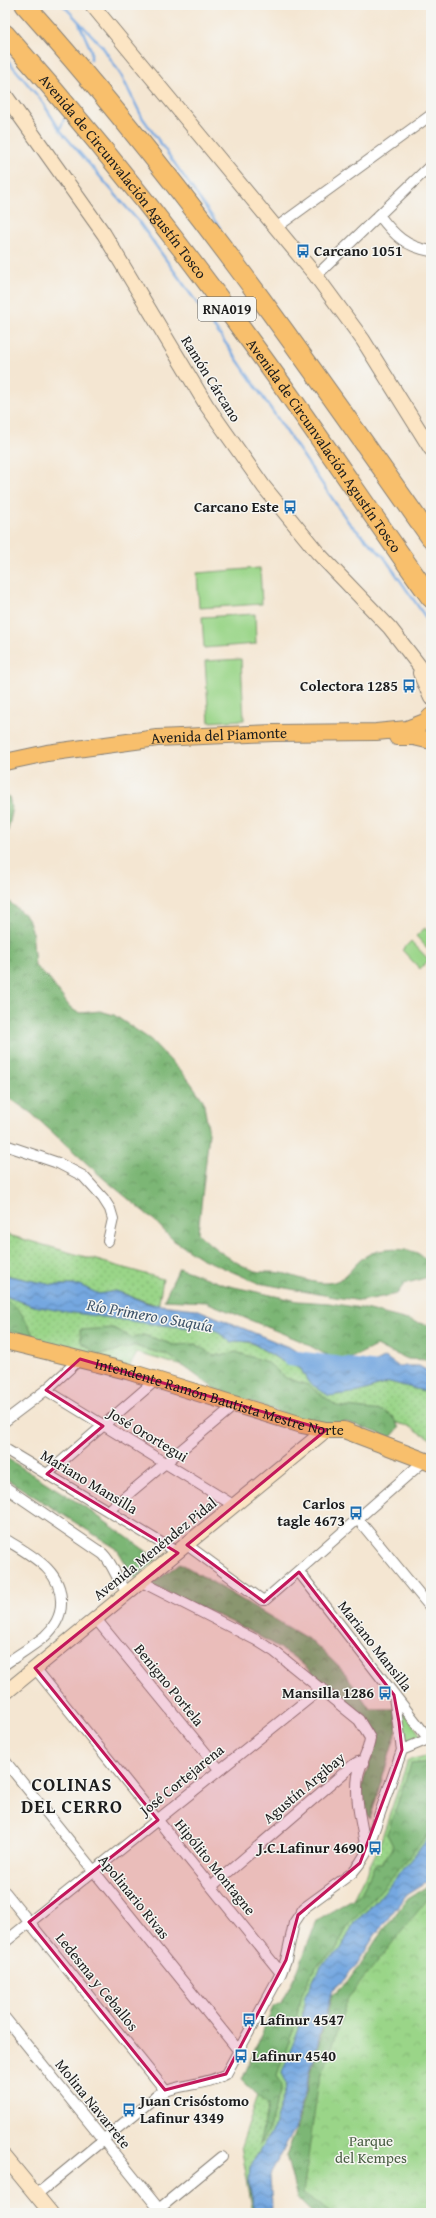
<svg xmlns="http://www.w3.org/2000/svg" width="436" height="2218" viewBox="0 0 436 2218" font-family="'Gentium Book Plus',serif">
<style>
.grass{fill:url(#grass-dots);stroke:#5b7852}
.forest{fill:url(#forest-crowns);stroke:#4c6948}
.park{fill:url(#park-crowns);stroke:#5b7852}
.pitch{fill:#9ad588;stroke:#5b7852}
.water{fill:url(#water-waves);stroke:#48627e}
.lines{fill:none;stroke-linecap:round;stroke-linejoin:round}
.stream{stroke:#74a7e0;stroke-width:2.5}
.river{stroke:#74a7e0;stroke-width:16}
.street-casing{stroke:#888177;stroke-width:12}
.secondary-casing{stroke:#888177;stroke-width:16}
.primary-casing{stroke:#888177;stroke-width:18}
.highway-casing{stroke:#888177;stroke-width:21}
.street{stroke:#fff;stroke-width:10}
.secondary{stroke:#fce5c4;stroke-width:14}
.primary{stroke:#f8bf6c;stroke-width:16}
.highway{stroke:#f8bf6c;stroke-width:19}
.marked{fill:#c2185b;fill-opacity:0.2;stroke:#c2185b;stroke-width:3;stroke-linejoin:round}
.labels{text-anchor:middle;stroke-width:3;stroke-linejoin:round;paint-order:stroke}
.shield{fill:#f6f6f2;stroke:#5d5d5c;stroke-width:1}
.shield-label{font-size:14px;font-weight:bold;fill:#1c1c1c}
.street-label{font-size:15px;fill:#1c1c1c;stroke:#f6f6f2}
.poi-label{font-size:15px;font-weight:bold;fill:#1c1c1c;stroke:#f6f6f2;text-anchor:end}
.park-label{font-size:15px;fill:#485d42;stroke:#f6f6f2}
.water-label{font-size:16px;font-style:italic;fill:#3f546a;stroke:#f6f6f2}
.district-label{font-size:19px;font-weight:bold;letter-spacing:1px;fill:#1c1c1c;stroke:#f6f6f2}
</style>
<defs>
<pattern id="grass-dots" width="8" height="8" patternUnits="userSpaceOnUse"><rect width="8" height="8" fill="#9ad588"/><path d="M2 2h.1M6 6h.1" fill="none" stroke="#84b675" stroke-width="1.8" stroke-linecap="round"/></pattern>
<pattern id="forest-crowns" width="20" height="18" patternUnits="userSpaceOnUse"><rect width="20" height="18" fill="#7bb674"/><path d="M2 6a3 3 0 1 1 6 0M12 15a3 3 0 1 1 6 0" fill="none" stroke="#64935e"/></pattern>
<pattern id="park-crowns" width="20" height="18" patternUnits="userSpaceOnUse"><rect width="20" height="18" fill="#9ad588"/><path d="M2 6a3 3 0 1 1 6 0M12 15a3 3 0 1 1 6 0" fill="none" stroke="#84b675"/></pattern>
<pattern id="water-waves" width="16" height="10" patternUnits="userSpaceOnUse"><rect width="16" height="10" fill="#74a7e0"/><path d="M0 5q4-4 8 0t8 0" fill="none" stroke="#5e87b5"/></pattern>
</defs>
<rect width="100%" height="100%" fill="#f6f6f2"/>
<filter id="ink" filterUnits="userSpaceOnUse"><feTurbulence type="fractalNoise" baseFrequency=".025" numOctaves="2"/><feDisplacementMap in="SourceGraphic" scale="8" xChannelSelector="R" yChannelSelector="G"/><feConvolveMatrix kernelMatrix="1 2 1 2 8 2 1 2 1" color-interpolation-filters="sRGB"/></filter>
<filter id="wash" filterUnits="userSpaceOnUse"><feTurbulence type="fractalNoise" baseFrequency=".012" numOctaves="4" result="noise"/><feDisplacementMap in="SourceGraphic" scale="16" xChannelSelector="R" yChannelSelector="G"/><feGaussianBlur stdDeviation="0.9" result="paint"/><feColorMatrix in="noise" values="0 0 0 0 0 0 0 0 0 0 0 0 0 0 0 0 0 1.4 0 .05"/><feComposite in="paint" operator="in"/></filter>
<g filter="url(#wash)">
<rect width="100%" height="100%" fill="#f4e6d2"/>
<path class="grass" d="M5,1234L163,1279L158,1308L152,1324L215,1330L231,1342C250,1336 264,1352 280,1360C287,1364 294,1366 301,1369L308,1382L359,1392L390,1382L431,1393V1439L409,1426L313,1403L137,1353L127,1371L5,1337V1296L34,1306L146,1323L156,1305L116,1291L99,1294L79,1285H52L5,1275Z
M431,1755V1835L375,1903L354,1923L341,1950L321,1965L305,1997L302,2020L283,2073L287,2084L274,2127L250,2167L249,2183L255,2213H253L241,2146L290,2000L346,1913L378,1849L408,1760Z"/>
<path class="forest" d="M9,796L12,812L5,844V797Z
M5,898L28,918L32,930L35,966L50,980L69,1006L75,1011L80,1013L100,1011L114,1015L151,1040L188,1079L203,1100L209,1133L198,1233C210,1246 238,1266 256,1271C266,1273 276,1271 286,1274C301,1278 318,1286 334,1282C348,1278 354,1263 366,1256C377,1248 408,1247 419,1254C423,1257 427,1261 431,1264V1274L428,1277L404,1284L397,1294L361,1301L335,1297L258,1283L201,1258L173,1240L154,1220L103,1178L31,1113L5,1095Z
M179,1268L225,1285L298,1301L329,1303L361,1308L431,1326V1352L429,1360L408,1359L376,1346L341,1363L301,1341L206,1302L164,1300Z
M5,1300C19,1305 28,1323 33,1335L5,1330Z
M113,1328L133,1338L144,1335L174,1345L196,1344L214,1356L236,1352L267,1362L286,1378L308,1385L337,1406L383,1411L393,1417L399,1428L391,1437L346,1422L323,1425L301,1420L215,1389L168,1355L134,1346L99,1355L81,1342L80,1330Z
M5,1457L85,1507L157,1559L135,1579L117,1549L5,1478Z
M180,1563L313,1642L345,1673L370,1709H396L397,1730L370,1819C346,1788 381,1760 372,1735C366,1719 349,1708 337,1697C323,1684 308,1667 292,1656C248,1627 199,1607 151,1585Z
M431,1762V1831L369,1904L349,1924L335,1951L315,1967L300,1999L296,2022L277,2075L282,2085L269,2129L259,2145L268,2105L242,2080L273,2007L282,2002L298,1970L317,1920L361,1894L375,1864H382L393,1846L387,1834L411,1764Z
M431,1884V1996L398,2213H312L297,2198L286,2155L295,2134L332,1995L355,1973L376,1940L408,1898Z"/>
<path class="park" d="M398,1704L422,1737L402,1742Z
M431,1895V2213H331L303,2194L318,2086L348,1998Z"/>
<path class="pitch" d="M260,568L262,604L199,608L197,573Z
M255,614L256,644L204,648L202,617Z
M241,659L244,720L209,722L205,661Z
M425,928L431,935V952L416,936Z
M411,941L429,960L420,969L402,950Z"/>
<path class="water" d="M5,1275L52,1285H79L99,1294L116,1291L150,1304L196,1309L291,1348L311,1361L350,1375L385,1357L398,1366H419L431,1373V1393L390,1382L359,1392L329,1396L308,1382L301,1369L280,1360L251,1342L236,1341L231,1342L215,1330L151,1324L61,1311L34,1306L5,1296Z
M431,1835V1879L407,1894L375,1935L354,1969L332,1990L295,2129L270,2174L272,2213H255L249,2183L250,2167L274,2127L287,2084L282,2073L302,2020L305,1997L321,1965L341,1949L354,1923L375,1903Z"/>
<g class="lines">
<path class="stream" d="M63,5L102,46L121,75L142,117L220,228
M79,23L91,50V60
M5,57L41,100L60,130L139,222L232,352L349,523L384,557L431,625
M60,130L64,119
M427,516L431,521"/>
<path class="river" d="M290,1358L384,1371"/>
</g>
</g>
<g filter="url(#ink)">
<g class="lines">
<g class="street-casing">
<path id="street" d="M379,215C394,235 406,247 431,251
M277,227L431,115
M316,276L431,165
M5,1145L58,1163L83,1176L103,1198L110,1209L113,1219L108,1241
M46,1390L235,1506
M5,1421L46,1390L80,1359
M5,1449L178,1553
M47,1474L156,1380
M5,1487L103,1554C114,1565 116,1580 128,1593
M108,1511L236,1404
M357,1518L431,1608
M5,1539C30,1555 63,1570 61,1604C61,1616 54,1628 45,1636C33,1646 18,1655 5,1664
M187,1545L262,1600H265L425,1460
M299,1572L428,1738
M142,1582L256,1640L275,1652L359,1720L370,1738C369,1752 360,1763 358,1776C354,1800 363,1828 366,1851
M96,1619L219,1769
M35,1668L281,1973
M394,1697L402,1750
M402,1750L431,1738
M5,1761L239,2051
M212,1886L353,1765L358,1762L363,1763
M5,1892L165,2090
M5,1942L322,1688
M5,2018L159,2209
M36,2195L159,2094C180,2083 206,2086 226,2074L281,1973L286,1960L294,1923L304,1908L352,1873L360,1863L366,1853L402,1750
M154,2213L222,2157"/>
</g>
<g class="secondary-casing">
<path id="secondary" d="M92,5L316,276L363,340L431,449
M5,95L104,234L207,406L264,487L318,553L390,628L431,681
M420,673L431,698
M5,1693L326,1430
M5,2157L51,2213"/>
</g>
<g class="primary-casing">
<g id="primary">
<path d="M397,737H414L431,741"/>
<path id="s1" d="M5,762L47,753L157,738L274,733L376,732L407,729L425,722L431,716"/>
<path id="s2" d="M5,1341L127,1371L302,1425L326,1430H344L431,1463"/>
</g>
</g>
<g class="highway-casing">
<g id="highway">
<path d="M25,5C175,172 303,355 431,538"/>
<path id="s3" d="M5,34C92,132 174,235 251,342C313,426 370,513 431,598"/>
</g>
</g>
<use href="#street" class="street"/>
<use href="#secondary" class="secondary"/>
<use href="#primary" class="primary"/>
<use href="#highway" class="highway"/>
</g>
</g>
<path class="marked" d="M80,1359L326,1430L187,1545L264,1602L299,1572L394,1695L399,1722L402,1750L360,1863L298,1915L286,1960L226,2074L165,2090L29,1922L158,1820L35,1668L178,1553L47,1474L103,1426L46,1390Z"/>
<defs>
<g id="bus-bare" transform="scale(1.08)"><path d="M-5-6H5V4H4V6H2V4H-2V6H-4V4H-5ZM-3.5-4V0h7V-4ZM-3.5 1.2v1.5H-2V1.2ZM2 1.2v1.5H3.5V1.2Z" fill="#1f6fb2" stroke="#f6f6f2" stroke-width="2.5" paint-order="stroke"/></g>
</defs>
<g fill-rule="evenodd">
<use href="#bus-bare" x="303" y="251"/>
<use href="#bus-bare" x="290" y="507"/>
<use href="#bus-bare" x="409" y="686"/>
<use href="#bus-bare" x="356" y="1513"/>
<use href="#bus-bare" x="385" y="1693"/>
<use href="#bus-bare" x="375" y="1848"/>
<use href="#bus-bare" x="249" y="2020"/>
<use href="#bus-bare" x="241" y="2056"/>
<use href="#bus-bare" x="129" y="2110"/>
</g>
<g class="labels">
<rect class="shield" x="198" y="297" width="58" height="24" rx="3"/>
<g class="shield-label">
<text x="227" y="314">RNA019</text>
</g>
<g class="street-label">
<text dy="5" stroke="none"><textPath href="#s3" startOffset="185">Avenida de Circunvalación Agustín Tosco</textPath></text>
<text transform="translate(211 379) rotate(58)" y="5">Ramón Cárcano</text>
<text dy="5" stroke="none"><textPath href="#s3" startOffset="521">Avenida de Circunvalación Agustín Tosco</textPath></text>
<text dy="5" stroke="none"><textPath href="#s1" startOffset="216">Avenida del Piamonte</textPath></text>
<text dy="5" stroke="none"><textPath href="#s2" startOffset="222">Intendente Ramón Bautista Mestre Norte</textPath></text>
<text transform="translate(148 1435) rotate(31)" y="5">José Orortegui</text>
<text transform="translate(89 1482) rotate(31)" y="5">Mariano Mansilla</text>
<text transform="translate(155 1549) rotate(-39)" y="5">Avenida Menéndez Pidal</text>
<text transform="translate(375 1646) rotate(52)" y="5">Mariano Mansilla</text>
<text transform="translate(169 1685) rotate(51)" y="5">Benigno Portela</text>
<text transform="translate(182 1780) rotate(-39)" y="5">José Cortejarena</text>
<text transform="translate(304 1788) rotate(-40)" y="5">Agustín Argibay</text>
<text transform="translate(215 1867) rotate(51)" y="5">Hipólito Montagne</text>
<text transform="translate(134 1897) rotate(51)" y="5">Apolinario Rivas</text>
<text transform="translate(97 1982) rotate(51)" y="5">Ledesma y Ceballos</text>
<text transform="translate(93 2104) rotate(51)" y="5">Molina Navarrete</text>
</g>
<g class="poi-label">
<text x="314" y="256" text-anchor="start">Carcano 1051</text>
<text x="279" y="512">Carcano Este</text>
<text x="398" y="691">Colectora 1285</text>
<text x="345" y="1509">Carlos<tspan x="345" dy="17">tagle 4673</tspan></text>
<text x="374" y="1698">Mansilla 1286</text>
<text x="364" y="1853">J.C.Lafinur 4690</text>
<text x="260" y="2025" text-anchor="start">Lafinur 4547</text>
<text x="252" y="2061" text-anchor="start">Lafinur 4540</text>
<text x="140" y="2106" text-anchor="start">Juan Crisóstomo<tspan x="140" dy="17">Lafinur 4349</tspan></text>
</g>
<g class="park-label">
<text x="371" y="2146">Parque<tspan x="371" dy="17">del Kempes</tspan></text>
</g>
<g class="water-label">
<text transform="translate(150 1315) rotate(10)" y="6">Río Primero o Suquía</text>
</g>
<g class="district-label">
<text x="72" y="1791">COLINAS<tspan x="72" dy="22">DEL CERRO</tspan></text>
</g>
</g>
<rect width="436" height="2218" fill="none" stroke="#f6f6f2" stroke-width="20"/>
</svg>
